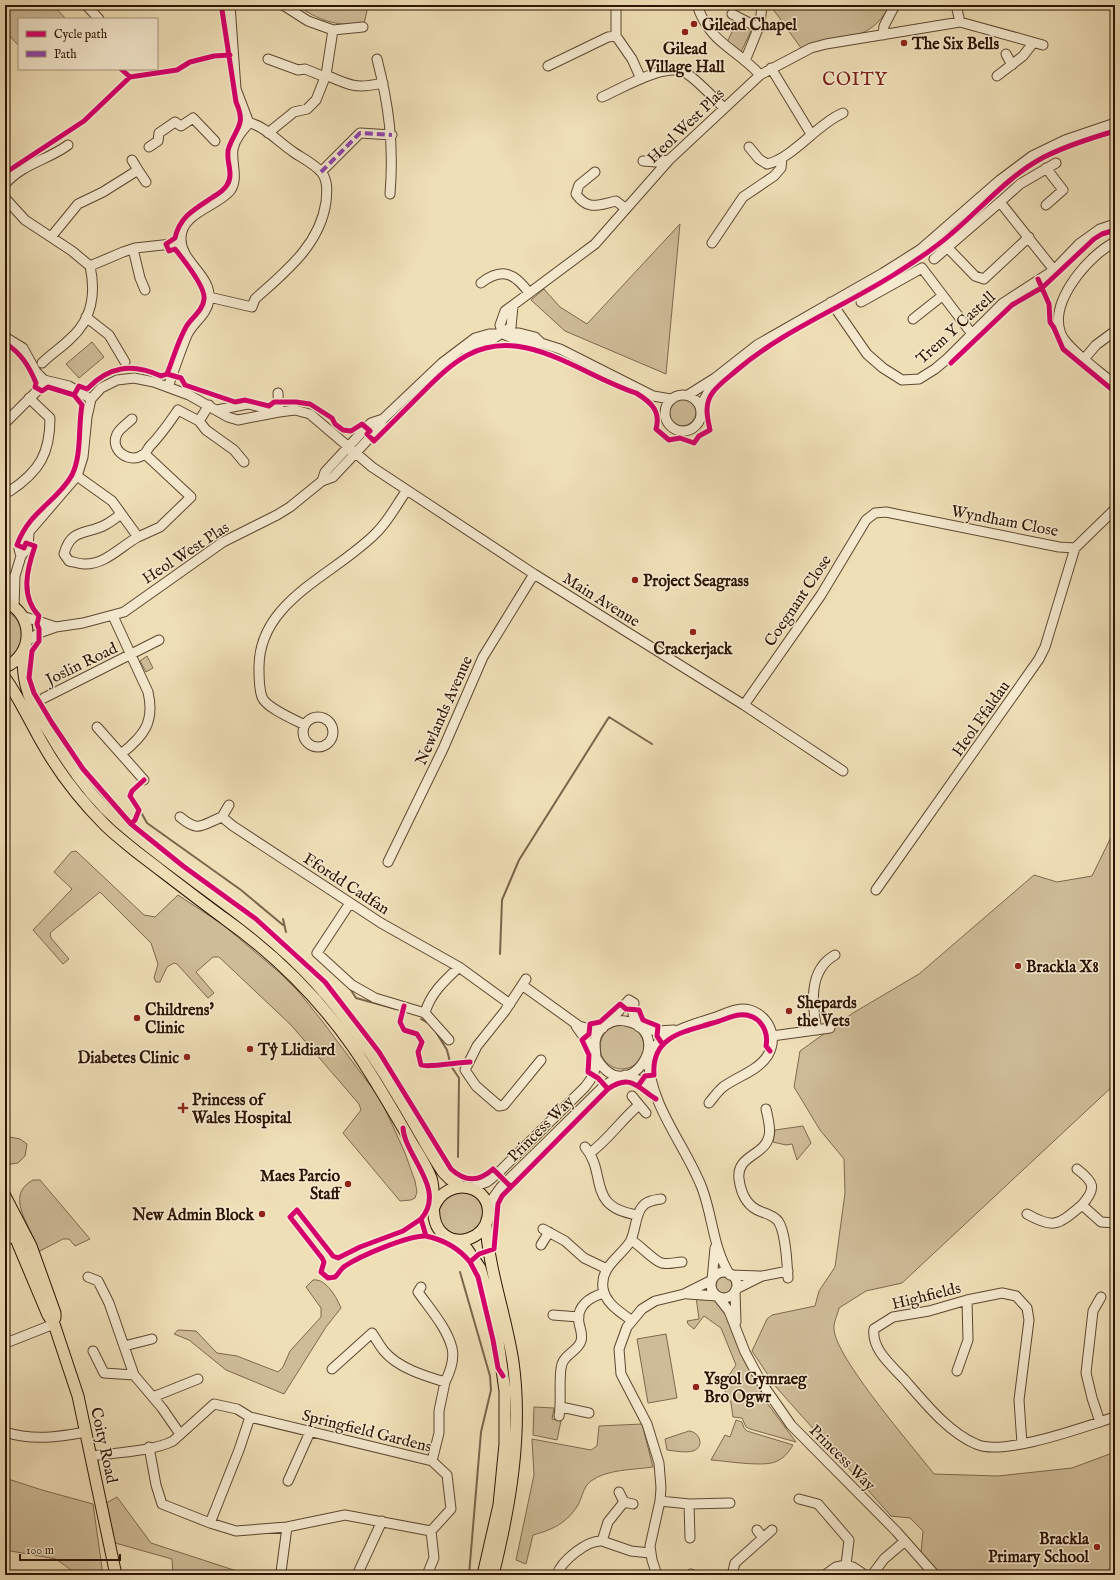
<svg xmlns="http://www.w3.org/2000/svg" width="1120" height="1580" viewBox="0 0 1120 1580" font-family="'IM FELL English',serif">
<style>
.green{fill:#cebc98;stroke:#7e684e}
.lines{fill:none;stroke-linecap:round;stroke-linejoin:round}
.stream{stroke:#7a644a;stroke-width:2}
.minor-casing{stroke:#5e4730;stroke-width:11}
.major-casing{stroke:#2d1403;stroke-width:13}
.minor{stroke:#f5ead0;stroke-width:9}
.major{stroke:#efdfb7;stroke-width:11}
.quiet{stroke:#8e44ad;stroke-width:4;stroke-dasharray:8 4;stroke-linecap:butt}
.cycleway-casing{stroke:#f5ead0;stroke-width:8}
.cycleway{stroke:#d6006c;stroke-width:5}
.poi-dot{fill:#8f2418;stroke:#f5ead0;stroke-width:1.5}
.labels{text-anchor:middle;stroke-width:3;stroke-linejoin:round;paint-order:stroke}
.poi-label{font-size:16px;font-weight:bold;fill:#2d1403;stroke:#f5ead0;text-anchor:start}
.street-label{font-size:16px;fill:#2d1403;stroke:#f5ead0}
.quarter-label{font-size:18px;letter-spacing:1px;fill:#7a1f14;stroke:#f5ead0}
</style>
<rect width="100%" height="100%" fill="#efdfb7"/>
<filter id="stains"><feTurbulence type="fractalNoise" baseFrequency=".005" numOctaves="4"/><feColorMatrix values="0 0 0 0 .2 0 0 0 0 .09 0 0 0 0 .02 0 0 0 .5 -.17"/></filter>
<radialGradient id="worn" r=".72"><stop offset=".6" stop-color="#630" stop-opacity="0"/><stop offset="1" stop-color="#630" stop-opacity=".3"/></radialGradient>
<path class="green" d="M5,5H53L66,19H19V46L5,31Z
M296,5H365L367,11L364,24C333,26 321,21 296,5Z
M770,5H890C868,47 839,32 801,48Z
M737,22L752,29L740,54L725,46Z
M680,224L666,374L565,331L531,300L544,289L560,307L587,324Z
M92,342L104,357L79,378L66,364Z
M668 412a14 14 0 1 1 28 0a14 14 0 1 1-28 0Z
M5,610C18,616 28,633 21,648C18,653 9,659 5,664Z
M147,656L153,668L146,672L140,661Z
M1115,829V1084L902,1283L866,1291L839,1308C838,1314 833,1323 834,1329C835,1357 913,1447 934,1474L998,1476L1072,1468L1115,1452V1555L1113,1557L1115,1560V1575H939L921,1553L923,1531L910,1518L891,1516L776,1387L752,1351L767,1319L772,1315L815,1306L819,1291L835,1267L845,1193L844,1159L820,1130L794,1087L800,1051L853,1013L919,974L1034,875L1057,882L1092,876Z
M76,851L144,915L155,917L178,895L222,924L280,973L298,991L323,1022L381,1100L405,1153L415,1181L417,1192L415,1198L411,1200L400,1201L343,1133L361,1110L359,1104L291,1025L219,957H213L196,972L214,993L208,998L177,964L174,963L167,967L160,982H156L154,978L158,964L151,943L100,892L50,933L51,938L69,959L63,964L33,930L72,889L54,872L71,852Z
M600 1047a22 22 0 1 1 44 0a22 22 0 1 1-44 0Z
M803,1126L811,1143L797,1160L792,1144L786,1145L773,1142L775,1130Z
M5,1136L20,1139L27,1144L25,1156L18,1163L5,1165Z
M33,1180H40L90,1239L75,1246L69,1239H63L38,1252C34,1228 2,1197 33,1180Z
M439 1213a22 22 0 1 1 44 0a22 22 0 1 1-44 0Z
M716 1285a8 8 0 1 1 16 0a8 8 0 1 1-16 0Z
M313,1280C326,1278 337,1298 341,1308L326,1327L284,1394L226,1370L189,1340L174,1334L178,1330L196,1331L217,1353L237,1356L278,1372L283,1367L290,1351L321,1317V1308L306,1287Z
M696,1297L713,1299L719,1302L726,1314L737,1344L767,1403L796,1442L750,1429L746,1427L742,1418L733,1417L731,1403L722,1385L736,1365L721,1328L704,1316L694,1329L688,1324L687,1321L699,1319Z
M666,1334L677,1398L648,1403L637,1339Z
M534,1407L554,1408L552,1419L561,1421L557,1440L533,1435Z
M736,1420L742,1422L744,1428L747,1431L793,1445C789,1452 783,1459 775,1462C762,1467 726,1461 711,1460L725,1435L730,1437Z
M642,1424L653,1467C633,1470 607,1469 591,1481C583,1487 582,1498 578,1505C567,1523 552,1530 533,1535L526,1564L516,1560L534,1475L532,1439L591,1450L597,1446L599,1426Z
M689,1431C700,1432 705,1447 693,1451C686,1453 675,1451 667,1450L665,1439Z
M5,1478L42,1490L93,1504L103,1575H78L56,1559L5,1550Z
M117,1497L151,1543L249,1575H173L172,1559L108,1541L101,1506Z"/>
<g class="lines">
<path class="stream" d="M142,814L147,823L241,890L283,925
M283,919L286,932
M500,954L502,900L519,860L609,717L652,744
M349,987L356,998L396,1009
M421,1019L428,1023
M436,1032L447,1050L451,1066L459,1078L458,1157
M460,1272L490,1376L491,1390L481,1432L469,1575"/>
<g class="minor-casing">
<path id="minor" d="M86,5L99,19
M283,5L308,21L333,30L363,27
M697,5C710,44 736,48 760,75
M956,5L960,22
M732,14L759,28
M883,35L884,26L895,5
M616,36V5
M1006,54L1012,65
M268,59L298,70L305,69L325,77
M377,59C389,106 394,145 390,194
M745,61L760,24L762,5
M548,66L608,37L616,36L632,59L641,79
M771,68L811,134
M326,75C351,86 356,89 383,83
M997,76L1023,56L1033,43
M602,97C621,89 666,61 686,73C697,80 714,98 724,108
M268,133L294,112L307,109L316,100L326,75L333,30
M149,147L158,141L159,133L175,122L181,126L193,118L215,141
M749,147L759,159L767,164C792,159 817,124 843,113
M132,160L138,170
M643,161L656,162L669,160
M321,172L360,133L392,135
M595,172L579,185L576,194C588,211 598,205 616,201L625,208
M5,184C22,164 48,160 68,145
M5,198L25,220L72,251L90,266L123,252L135,248L181,243
M1000,202L1020,184L1056,163
M1046,205L1063,190L1046,168
M51,237L78,204L103,192L138,170L146,182
M1115,242C1089,255 1048,302 1061,334C1067,349 1102,373 1115,385
M712,243L743,197L774,176L781,168L782,158
M948,248L975,276L984,279L1029,237
M133,249L140,278L145,290
M934,259L1000,202L1054,270
M481,283C502,267 515,273 529,293
M209,297L252,307L255,299C285,272 320,245 326,202C327,192 328,181 322,173C315,164 300,157 292,151C280,143 262,124 249,123
M831,302L867,354L883,368L902,380L919,379L935,369L948,358L1003,303L1054,270L1079,244L1100,229L1115,224
M861,302L922,268L972,334
M86,317L109,335L125,362
M913,319L942,296
M503,334L500,325L505,311L595,244L669,160L760,75L811,48L826,44L960,22L1043,45
M503,334C516,340 527,345 541,343
M5,337L23,348L36,372L44,380L69,386L91,399
M464,349L490,341L511,327L513,306
M1085,358L1096,345L1115,331
M42,363C51,354 61,348 70,339C92,320 96,293 90,266
M168,387C174,370 180,352 187,335C193,322 207,315 209,300C212,275 180,262 181,238C181,213 216,207 230,191C239,179 231,163 233,149C235,139 242,131 249,123L236,89L230,5
M278,393L279,412
M688,395L715,378L757,345L883,273L921,249L1000,180L1032,156L1065,140L1115,123
M665 413a18 18 0 1 1 36 0a18 18 0 1 1-36 0Z
M700,407L715,380
M217,410L248,404L277,411
M132,419C128,423 119,429 117,434C109,451 131,465 144,454C147,452 148,448 150,446C161,435 169,423 178,410L199,421L206,430L234,450L244,462
M199,421L209,405
M5,423L37,391L44,380
M77,476L112,501L138,537L160,527L191,497L145,454
M322,481L325,472L362,432L371,423L383,419
M5,487L10,491C40,471 50,453 50,418L29,398
M121,514C116,518 111,522 105,525C86,535 71,528 64,554L69,561C74,562 80,564 84,564C105,565 121,546 138,537
M21,556C27,550 29,543 29,534
M5,586L15,576
M14,607L15,576L21,556L19,549L22,540L77,476L83,457L87,417L91,399L101,388L117,380L134,378L154,382L189,395L228,417L238,420L279,412L295,410L310,414L372,467L534,574L744,705L843,771
M22,616L56,627
M113,616L148,692C155,722 144,736 121,754
M27,641L39,633L56,627L83,623L124,612L223,542L277,515L290,507L322,481L333,477L377,430L383,419L442,363L475,338L489,334L519,333L535,337L541,343L560,349L653,396L671,399
M44,698L159,640
M744,705L821,595L866,520L875,513L886,512L1059,547L1075,548L1115,509
M303 732a15 15 0 1 1 30 0a15 15 0 1 1-30 0Z
M305,725C295,720 266,708 262,697C259,689 259,679 259,670C257,600 336,575 377,532C389,520 397,504 407,490
M97,727L144,780
M180,817C199,833 201,825 222,817L233,826L381,923L459,967
M222,817L229,805
M388,862L443,749L483,657L534,574
M876,890L1039,659L1045,647L1075,548
M350,903L317,953L352,985L375,998L425,1013
M526,979L505,1011L477,1046L465,1070L476,1086L499,1106L504,1105L541,1060
M522,985L579,1026L590,1029L603,1028
M607,1024L629,1000L634,1003L633,1014L638,1026
M576,1026L594,1051
M639,1027L657,1031L674,1030
M817,1030C812,1005 808,970 835,955
M772,1036L830,1028
M449,1040L425,1013C430,994 444,981 459,967L510,1004
M648,1054C665,1031 691,1025 716,1017C724,1014 734,1009 742,1009C754,1009 764,1016 769,1026C774,1036 773,1046 768,1055C758,1071 738,1076 723,1087C718,1091 714,1097 709,1103
M648,1057C650,1107 685,1144 702,1188C713,1217 713,1249 730,1275
M625,1075L641,1081L652,1093
M632,1096L646,1113
M766,1109C768,1118 771,1128 769,1136C765,1156 736,1155 739,1179C741,1194 747,1207 762,1212C768,1214 774,1216 778,1221C786,1232 787,1264 788,1278
M585,1147C608,1174 585,1207 638,1215
M590,1153C609,1139 621,1120 639,1105
M1077,1169C1094,1182 1097,1188 1082,1205
M470,1188L487,1182L498,1173L585,1087C591,1080 597,1070 596,1059C596,1048 592,1040 600,1030C606,1023 616,1019 625,1021C679,1030 628,1111 597,1059
M488,1211L493,1198L501,1187L605,1085L622,1076
M1027,1214C1055,1230 1059,1224 1082,1205L1101,1222L1115,1223
M543,1229L565,1241L584,1258L607,1269
M631,1240C640,1245 655,1262 662,1263C668,1265 676,1262 682,1262
M5,1241L19,1233
M541,1245L549,1232
M711 1285a13 13 0 1 1 26 0a13 13 0 1 1-26 0Z
M731,1275L759,1276
M88,1277L98,1281L109,1303L134,1375L162,1408L180,1434
M712,1280L715,1248
M736,1289L762,1276L788,1271
M735,1291L736,1322
M688,1294L717,1296
M718,1297L729,1311L745,1352L761,1382L791,1425L896,1531L935,1575
M553,1315L579,1317
M631,1320C620,1312 605,1303 603,1288C600,1267 620,1257 630,1242C636,1231 635,1215 642,1207C646,1201 654,1200 661,1199
M6,1343L54,1324
M124,1346L152,1339
M93,1351L104,1373L134,1375
M332,1369L372,1333C376,1339 380,1346 384,1351C398,1368 425,1376 445,1382C450,1372 455,1360 452,1348C447,1328 430,1309 418,1292L421,1287
M957,1371L968,1340L967,1300
M153,1397L198,1379
M561,1407L589,1413
M559,1416C562,1400 558,1376 562,1364C565,1354 578,1351 581,1341C583,1334 580,1329 579,1323C576,1306 590,1297 604,1293
M1100,1422L1092,1398L1086,1373L1093,1311L1101,1297
M5,1432C33,1441 58,1437 86,1432
M1022,1444L1019,1400L1029,1320L1027,1308L1016,1296L1002,1293L967,1300L929,1311L893,1317L874,1329C871,1349 892,1366 904,1379C924,1402 948,1432 976,1444C1003,1457 1086,1426 1115,1417
M91,1456C114,1453 154,1451 173,1441L214,1404L237,1409L250,1417L239,1450L210,1523L162,1504L156,1485L149,1447
M432,1461L439,1433V1411L445,1382
M288,1481L310,1432
M619,1492L624,1502L633,1504
M799,1499L818,1504L849,1540L846,1565L853,1567L865,1575
M660,1501L689,1504L730,1503
M624,1502L608,1522L602,1541L631,1551L650,1553
M689,1504L690,1538
M210,1523L236,1531L287,1527L345,1515L431,1531L451,1509L447,1475L432,1461L250,1417
M757,1530L763,1538
M281,1572L287,1527
M691,1574V1575
M357,1575L382,1521
M427,1575L434,1558L431,1531
M557,1575C561,1561 587,1540 602,1541
M657,1575L652,1560L650,1546L660,1501L661,1488L659,1463L647,1424L621,1374L619,1349L627,1327L642,1309L655,1301L684,1294L712,1280
M732,1575L735,1563L772,1530
M825,1575L836,1567L846,1565
M872,1575L884,1559L905,1541"/>
</g>
<g class="major-casing">
<path id="major" d="M5,602C35,614 34,655 5,667
M23,653C22,690 32,704 51,735C69,766 91,797 118,821C181,877 258,919 315,982C347,1017 375,1057 399,1098C414,1122 427,1148 443,1172L450,1179L460,1186
M5,678C20,699 31,724 44,746C60,774 82,802 105,825C115,835 127,844 138,853C167,875 195,897 225,919C274,954 318,997 353,1047C374,1077 392,1109 410,1140C417,1152 426,1165 431,1178C437,1195 428,1218 441,1232C456,1248 484,1239 488,1217C493,1184 447,1175 434,1207
M5,1196L31,1246L55,1313V1318
M5,1213L48,1315L54,1324L78,1396L116,1575
M486,1225C489,1271 506,1316 513,1362C523,1433 510,1506 493,1575
M456,1240L467,1249L480,1268L495,1320L505,1391V1444L499,1505L483,1575"/>
</g>
<use href="#minor" class="minor"/>
<use href="#major" class="major"/>
<path class="quiet" d="M321,172L360,133L392,135"/>
<g class="cycleway-casing">
<path id="cycleway" d="M121,69L130,77L177,70L190,62L214,56L230,55
M5,173L84,121L130,77
M1038,279L1049,304L1050,322L1054,328L1063,349L1115,392
M5,343C21,353 29,366 36,383L35,387L42,391L48,387L74,395
M951,363L1012,305L1043,287L1094,239L1102,234L1115,230
M167,374C173,359 178,341 186,327C191,318 203,311 204,299C206,287 183,259 175,249L169,251L166,244L175,238C180,216 195,209 213,197C218,194 224,190 227,185C235,173 224,159 229,147C237,126 246,125 236,102L222,10L224,5
M131,824L135,820L139,810L130,796L132,791L144,780
M404,1006L400,1022L404,1030L417,1034L422,1042L418,1052L421,1065C429,1068 458,1062 470,1062
M638,1086L645,1076L654,1075C651,1036 684,1032 713,1023C722,1021 730,1016 739,1015C758,1013 769,1029 766,1046L770,1051
M608,1089L598,1078L588,1072L589,1055L582,1040L589,1034L590,1024L600,1022L620,1004L626,1009L639,1010L643,1020L658,1026L657,1036L663,1045
M403,1128C405,1157 447,1189 421,1219L426,1236C444,1240 458,1247 470,1262L479,1254L494,1249L498,1204L502,1196L608,1089C631,1073 638,1088 656,1099
M510,1186L493,1169C479,1182 465,1182 451,1169L379,1052L325,982L256,919L183,866L131,824L83,769L52,723L34,693L29,678L32,651L39,641V629L37,624L39,616C20,596 27,569 35,546L26,543L24,548L17,545C29,511 57,502 72,475C82,454 78,427 82,405L74,395L79,386L87,389C109,366 132,363 161,376L167,374L181,378L185,385L235,402L245,400L269,406L274,402H296L310,404L332,418L335,424L343,430L351,431L362,424L370,431L367,434L374,441C389,426 404,411 419,396C451,364 477,337 527,348C563,356 600,381 636,393C651,402 661,411 656,429L669,440L680,438L694,443L699,436L710,430C707,416 704,404 713,392C719,384 729,377 737,370C784,330 843,307 895,274C914,262 934,249 951,234C982,208 1008,176 1044,157C1066,146 1091,138 1115,131
M421,1219L403,1231L360,1247L338,1258L333,1256L297,1210L290,1217L322,1258L324,1262L321,1272L328,1278L335,1277C339,1274 340,1269 345,1266C360,1256 409,1235 426,1236
M470,1262L478,1277L493,1340L498,1368L503,1376"/>
</g>
<use href="#cycleway" class="cycleway"/>
</g>
<g class="poi-dot">
<circle cx="694" cy="24" r="4"/>
<circle cx="685" cy="32" r="4"/>
<circle cx="904" cy="43" r="4"/>
<circle cx="635" cy="580" r="4"/>
<circle cx="693" cy="632" r="4"/>
<circle cx="1018" cy="966" r="4"/>
<circle cx="789" cy="1011" r="4"/>
<circle cx="137" cy="1018" r="4"/>
<circle cx="250" cy="1049" r="4"/>
<circle cx="187" cy="1057" r="4"/>
<path d="M181 1102h4v4h4v4h-4v4h-4v-4h-4v-4h4z"/>
<circle cx="348" cy="1184" r="4"/>
<circle cx="262" cy="1214" r="4"/>
<circle cx="696" cy="1387" r="4"/>
<circle cx="1097" cy="1547" r="4"/>
</g>
<g class="labels">
<g class="poi-label">
<text x="702" y="30">Gilead Chapel</text>
<text x="912" y="49">The Six Bells</text>
<text x="685" y="54" text-anchor="middle">Gilead<tspan x="685" dy="18">Village Hall</tspan></text>
<text x="643" y="586">Project Seagrass</text>
<text x="693" y="654" text-anchor="middle">Crackerjack</text>
<text x="1026" y="972">Brackla X8</text>
<text x="797" y="1008">Shepards<tspan x="797" dy="18">the Vets</tspan></text>
<text x="145" y="1015">Childrens'<tspan x="145" dy="18">Clinic</tspan></text>
<text x="258" y="1055">Tŷ Llidiard</text>
<text x="179" y="1063" text-anchor="end">Diabetes Clinic</text>
<text x="192" y="1105">Princess of<tspan x="192" dy="18">Wales Hospital</tspan></text>
<text x="340" y="1181" text-anchor="end">Maes Parcio<tspan x="340" dy="18">Staff</tspan></text>
<text x="254" y="1220" text-anchor="end">New Admin Block</text>
<text x="704" y="1384">Ysgol Gymraeg<tspan x="704" dy="18">Bro Ogwr</tspan></text>
<text x="1089" y="1544" text-anchor="end">Brackla<tspan x="1089" dy="18">Primary School</tspan></text>
</g>
<g class="street-label">
<text transform="translate(685 125) rotate(-44)" y="6">Heol West Plas</text>
<text transform="translate(955 327) rotate(-42)" y="6">Trem Y Castell</text>
<text transform="translate(1005 520) rotate(11)" y="6">Wyndham Close</text>
<text transform="translate(185 552) rotate(-33)" y="6">Heol West Plas</text>
<text transform="translate(602 599) rotate(32)" y="6">Main Avenue</text>
<text transform="translate(797 600) rotate(-56)" y="6">Coegnant Close</text>
<text transform="translate(81 663) rotate(-26)" y="6">Joslin Road</text>
<text transform="translate(443 710) rotate(-66)" y="6">Newlands Avenue</text>
<text transform="translate(980 718) rotate(-55)" y="6">Heol Ffaldau</text>
<text transform="translate(347 883) rotate(33)" y="6">Ffordd Cadfan</text>
<text transform="translate(540 1128) rotate(-45)" y="6">Princess Way</text>
<text transform="translate(926 1295) rotate(-14)" y="6">Highfields</text>
<text transform="translate(367 1430) rotate(14)" y="6">Springfield Gardens</text>
<text transform="translate(105 1445) rotate(78)" y="6">Coity Road</text>
<text transform="translate(843 1457) rotate(45)" y="6">Princess Way</text>
</g>
<g class="quarter-label">
<text x="855" y="85">COITY</text>
</g>
</g>
<rect width="1120" height="1580" fill="none" stroke="#efdfb7" stroke-width="20"/>
<rect x="6" y="6" width="1108" height="1568" fill="none" stroke="#2d1403" stroke-width="2"/>
<rect x="10" y="10" width="1100" height="1560" fill="none" stroke="#2d1403"/>
<rect x="18" y="18" width="140" height="52" fill="#f5ead0" stroke="#a5947e"/>
<rect x="26" y="31" width="20" height="6" fill="#d6006c" stroke="#a5947e"/>
<text x="54" y="38" font-size="12" fill="#2d1403">Cycle path</text>
<rect x="26" y="51" width="20" height="6" fill="#8e44ad" stroke="#a5947e"/>
<text x="54" y="58" font-size="12" fill="#2d1403">Path</text>
<path d="M20 1554v6h100v-6" fill="none" stroke="#2d1403" stroke-width="2"/>
<text x="26" y="1554" font-size="12" fill="#2d1403" stroke="#f5ead0" stroke-width="3" paint-order="stroke">100 m</text>
<rect width="100%" height="100%" filter="url(#stains)"/>
<rect width="100%" height="100%" fill="url(#worn)"/>
</svg>
